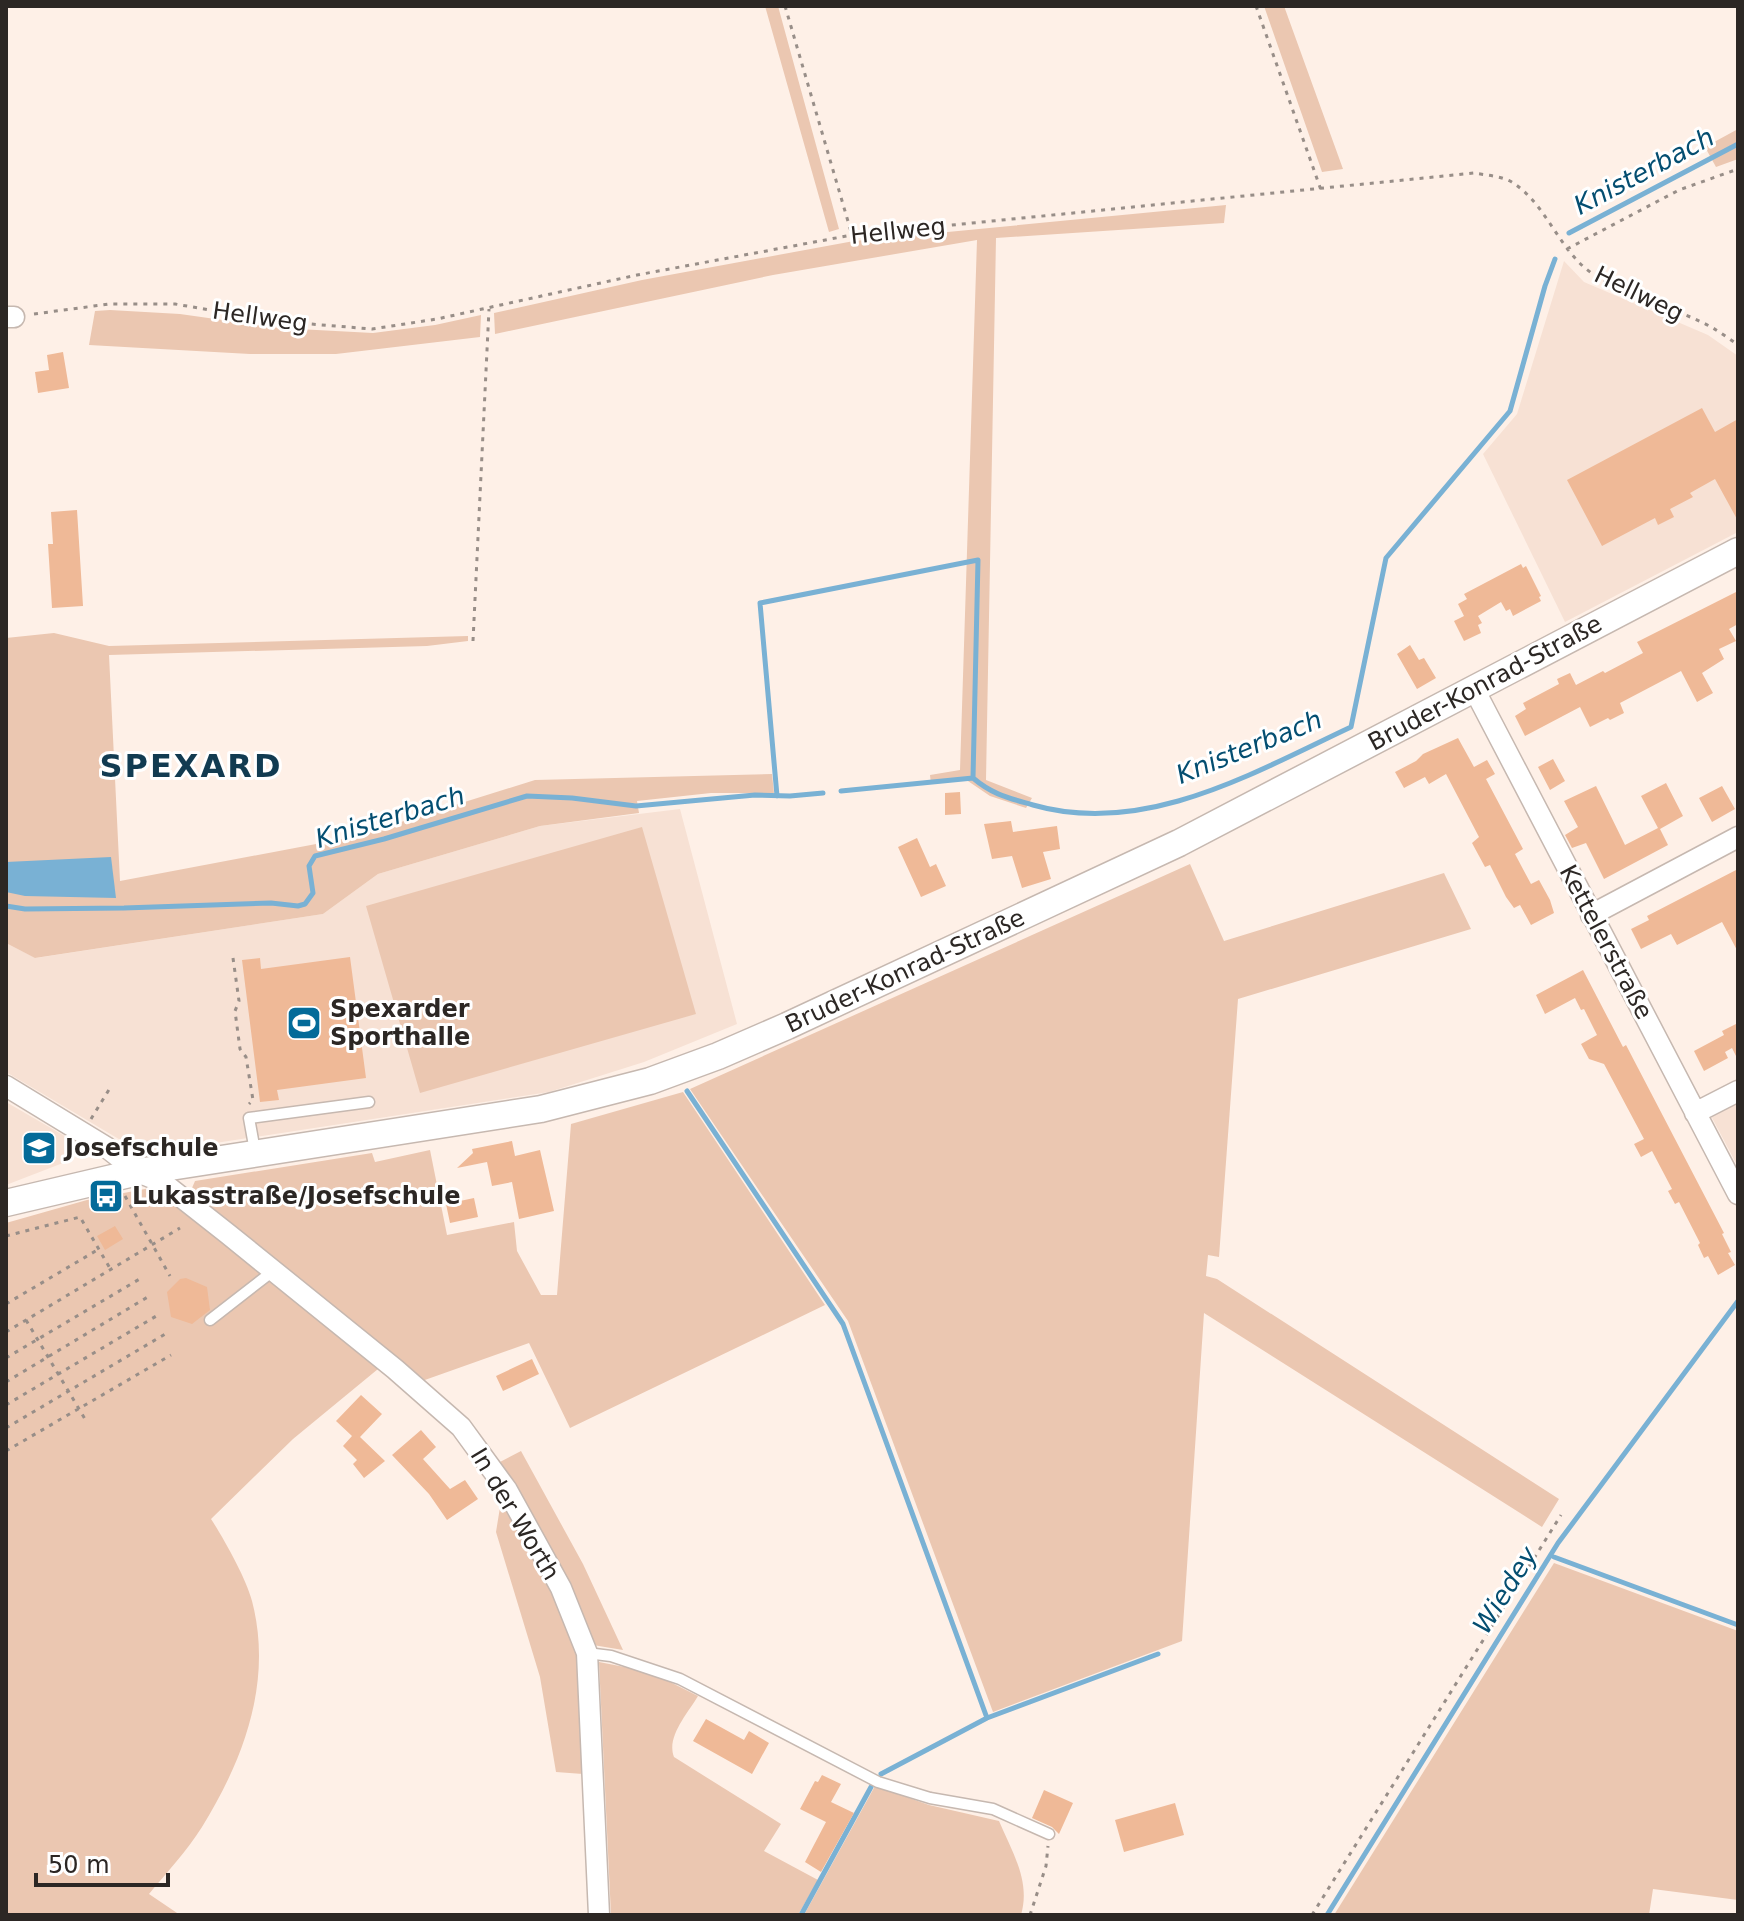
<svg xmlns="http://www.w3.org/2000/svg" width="1744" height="1921" viewBox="0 0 1744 1921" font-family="'DejaVu Sans',sans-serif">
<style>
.built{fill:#f7e1d4}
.green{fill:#ebc7b1}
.water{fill:#79b1d4}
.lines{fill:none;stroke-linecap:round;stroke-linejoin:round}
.stream{stroke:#79b1d4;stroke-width:5}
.building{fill:#efb997}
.service-casing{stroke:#c6b8b0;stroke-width:13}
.minor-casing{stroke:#c6b8b0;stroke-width:23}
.tertiary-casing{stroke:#c6b8b0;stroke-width:29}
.path{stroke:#988e88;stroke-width:3;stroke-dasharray:4 6;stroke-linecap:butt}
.service{stroke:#fff;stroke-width:10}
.minor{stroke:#fff;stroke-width:20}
.tertiary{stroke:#fff;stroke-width:26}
.labels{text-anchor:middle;stroke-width:6;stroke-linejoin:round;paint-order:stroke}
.street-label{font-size:24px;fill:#2c2724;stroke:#fff}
.poi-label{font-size:24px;font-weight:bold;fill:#2c2724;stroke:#fff;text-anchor:start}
.water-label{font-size:26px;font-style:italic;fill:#044e71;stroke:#fff}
.district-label{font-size:32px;font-weight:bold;letter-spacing:2px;fill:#123b51;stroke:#fff}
</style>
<rect width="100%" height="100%" fill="#fef0e7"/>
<path class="built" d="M1564,261L1584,282L1708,335L1738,356V532L1565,622L1483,454L1517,414Z
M680,809L737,1024L644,1062L549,1092L144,1154L6,1072V943L36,958L323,914L378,874L540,826Z
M1738,1097V1167L1709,1112Z
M6,1102L75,1142L63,1163L6,1185Z"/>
<path class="green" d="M765,6H778L839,229L829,232Z
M1264,6H1284L1343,169L1322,172Z
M1738,129V159L1716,167L1705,147Z
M1226,205L1224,223L996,238L986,780L1032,798L1026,808L990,796L965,779L931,784L930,775L960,770L977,240L773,275L495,334L494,313L642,280L854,241Z
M110,310L180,314L279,328L373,333L435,325L481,315L480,337L336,354H250L89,345L95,311Z
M54,633L109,646L468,636V641L427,646L109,655L120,881L353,837L535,780L772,774L774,793H711L637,801L639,813L540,826L378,874L323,914L35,958L6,943V638Z
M642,827L696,1014L420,1093L366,906Z
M1190,864L1224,941L1444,873L1471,929L1238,999L1219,1257L1208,1255L1206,1276L1217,1279L1559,1499L1542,1527L1204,1313L1182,1641L993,1712L848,1321L690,1089Z
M683,1092L825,1305L570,1428L529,1343L422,1381L195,1196L192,1188L195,1181L372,1153L375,1162L430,1150L447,1235L514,1222L517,1251L541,1295H557L571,1124Z
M150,1188L189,1214L378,1369L293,1439L211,1519C224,1539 246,1578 252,1601C273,1681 244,1759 202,1827C187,1851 167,1872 149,1894L180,1915H6V1223L87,1200Z
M521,1451L583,1564L623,1650L593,1645L571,1587L500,1462Z
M502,1495L556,1594L579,1656L583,1774L556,1772L540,1677L496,1532Z
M1554,1563L1738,1631V1900L1653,1889L1649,1915H1334Z
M599,1662L650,1672L698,1696C688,1713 666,1737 674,1757L781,1824L764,1851L818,1880L798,1915H611Z
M875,1786L929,1805L999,1821C1012,1852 1031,1881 1021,1915H804Z"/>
<path class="water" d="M111,857L116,898L25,896L6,892V862Z"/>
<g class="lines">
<path class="stream" d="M1569,233L1738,144
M841,791L973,778C993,795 1009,798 1033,805C1144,837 1253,773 1351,727L1386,558L1510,411L1545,286L1555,259
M777,796L760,603L978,560L973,778
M6,906L25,909L124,908L271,903L298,906L305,904L313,893L309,866L315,856L384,839L527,796L572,798L636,806L755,795L790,796L823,793
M687,1091L843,1324L987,1718L881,1774
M1554,1557L1738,1625
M987,1718L1158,1654
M801,1915L871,1787
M1327,1915L1558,1543L1738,1301"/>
</g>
<path class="building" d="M63,352L69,388L38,393L35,372L49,370L47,355Z
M1702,408L1715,432L1738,419V521L1715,479L1690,493L1693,497L1670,509L1674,517L1658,525L1655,518L1602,546L1567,480Z
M77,510L83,606L52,608L48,544H53L51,512Z
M1521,564L1523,568L1526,566L1541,596L1539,597L1541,601L1513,616L1510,609L1506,611L1501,602L1478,616L1482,623L1478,625L1481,633L1464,641L1454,621L1464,616L1458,604L1467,599L1464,594Z
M1738,591V624L1729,629L1736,641L1719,649L1724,659L1702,673L1713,693L1697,702L1681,671L1620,703L1624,713L1610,720L1608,718L1590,727L1580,707L1525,736L1515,716L1526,709L1523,703L1559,684L1557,679L1570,673L1576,685L1603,671L1605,673L1643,653L1637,642Z
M1410,645L1419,660L1424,658L1436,678L1417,689L1397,654Z
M1458,738L1474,767L1487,760L1495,774L1486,779L1523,849L1515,854L1531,884L1539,880L1550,900L1554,913L1531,925L1520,905L1514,908L1506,897L1490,865L1485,867L1472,843L1479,837L1446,774L1429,784L1425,777L1404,788L1395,772L1416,761L1423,754Z
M1553,759L1565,781L1550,790L1538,767Z
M1666,783L1683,816L1660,829L1668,845L1604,879L1586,843L1572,848L1565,835L1578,827L1564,801L1596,786L1625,845L1658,828L1641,796Z
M1722,786L1735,809L1712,822L1699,798Z
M960,792L961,814L945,815V793Z
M1011,821L1013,832L1057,826L1060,849L1043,852L1051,879L1022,888L1012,856L992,859L984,824Z
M917,838L930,867L936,864L946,886L921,897L898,847Z
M1738,869V952L1722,922L1677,945L1671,934L1641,949L1631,929L1649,920L1647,916Z
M350,957L366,1078L277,1090L279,1100L260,1102L242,960L260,958L261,969Z
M1583,970L1623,1047L1626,1045L1724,1233L1722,1234L1731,1252L1728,1253L1735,1265L1718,1275L1708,1256L1704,1258L1698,1245L1700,1243L1679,1202L1675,1204L1668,1191L1672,1189L1652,1151L1641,1157L1634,1144L1644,1139L1604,1064L1589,1059L1581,1044L1597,1035L1584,1009L1581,1010L1575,998L1545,1014L1536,995Z
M1738,1023V1060L1732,1048L1725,1052L1728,1058L1704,1071L1694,1051L1724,1035L1722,1031Z
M512,1141L515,1156L540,1150L554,1211L519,1219L512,1182L492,1186L487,1162L457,1168L473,1153L472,1149Z
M474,1198L478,1217L450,1223L446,1204Z
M115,1226L123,1239L105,1250L97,1236Z
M186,1278L207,1287L210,1310L192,1324L171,1317L167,1292L180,1279Z
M532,1359L539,1374L503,1391L496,1376Z
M361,1395L382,1414L360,1437L385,1461L364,1478L353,1464L357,1460L343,1446L352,1436L336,1421Z
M421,1430L436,1447L423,1459L450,1489L465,1480L478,1499L447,1520L429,1494L392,1455Z
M706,1719L744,1740L749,1731L769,1743L752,1774L693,1741Z
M822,1775L841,1784L831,1802L854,1813L821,1872L805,1862L826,1822L800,1809L815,1781L818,1782Z
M1044,1790L1073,1803L1059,1834L1052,1827L1032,1818Z
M1175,1803L1184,1835L1124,1852L1115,1820Z"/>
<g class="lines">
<g class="service-casing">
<path id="service" d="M255,1151L249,1118L369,1102
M210,1320L273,1271
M587,1653L611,1656L680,1679L878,1782L930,1798L993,1809L1049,1834"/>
</g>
<g class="minor-casing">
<path id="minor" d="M6,317H14
M1474,689L1738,1194
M1591,915L1738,837
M6,1086L106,1147L138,1172L162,1182L228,1234L395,1369L461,1427L507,1490L561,1588L587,1653L599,1915
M1695,1113L1738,1091"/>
</g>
<g class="tertiary-casing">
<path id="tertiary" d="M6,1203L138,1172L541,1109L650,1081L718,1056L787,1026L1179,843L1738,551"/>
</g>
<path class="path" d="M785,6L852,235
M1256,6L1321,190
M1567,249L1679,190L1738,169
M34,314L109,304H175L274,321L372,329L437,319L637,275L852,235L1474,173C1485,175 1500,176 1510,181C1544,201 1556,243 1585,268C1623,299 1672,305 1713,328C1721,333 1730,339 1738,345
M473,641L489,309
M233,958L239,1001L235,1011L240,1049L246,1057L253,1100L249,1104
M91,1119L110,1088
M125,1196L170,1276
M6,1236L80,1217L111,1270
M6,1304L99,1249
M26,1320L85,1419
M6,1332L180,1228
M6,1358L143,1277
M6,1382L151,1295
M6,1405L158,1315
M6,1428L167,1333
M6,1451L171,1355
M1030,1915L1046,1866L1048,1846
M1312,1915L1561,1515"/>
<use href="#service" class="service"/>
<use href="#minor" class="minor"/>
<use href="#tertiary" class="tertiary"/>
</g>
<defs>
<g id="stadium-square" transform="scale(1.8)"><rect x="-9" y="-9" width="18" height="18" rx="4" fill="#046b99" stroke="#fff"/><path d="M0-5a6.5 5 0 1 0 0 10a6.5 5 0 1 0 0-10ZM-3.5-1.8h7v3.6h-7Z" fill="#fff"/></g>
<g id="school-square" transform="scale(1.8)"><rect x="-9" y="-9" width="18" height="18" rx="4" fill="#046b99" stroke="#fff"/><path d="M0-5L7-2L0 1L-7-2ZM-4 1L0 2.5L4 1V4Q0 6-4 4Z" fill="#fff"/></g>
<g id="bus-square" transform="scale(1.8)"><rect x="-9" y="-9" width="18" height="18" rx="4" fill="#046b99" stroke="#fff"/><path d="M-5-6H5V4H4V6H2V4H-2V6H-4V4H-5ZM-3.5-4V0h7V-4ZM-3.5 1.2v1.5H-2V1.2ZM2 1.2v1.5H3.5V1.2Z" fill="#fff"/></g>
</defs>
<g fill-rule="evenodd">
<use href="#stadium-square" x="304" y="1023"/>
<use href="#school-square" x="39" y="1148"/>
<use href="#bus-square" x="106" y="1196"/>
</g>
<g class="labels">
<g class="street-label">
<text transform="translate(898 231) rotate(-6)" y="8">Hellweg</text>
<text transform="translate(1639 294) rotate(26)" y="8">Hellweg</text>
<text transform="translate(260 317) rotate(8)" y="8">Hellweg</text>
<text transform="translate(1485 683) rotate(-28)" y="8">Bruder-Konrad-Straße</text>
<text transform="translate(1606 942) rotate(62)" y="8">Kettelerstraße</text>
<text transform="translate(905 971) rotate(-25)" y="8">Bruder-Konrad-Straße</text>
<text transform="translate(515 1514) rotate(59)" y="8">In der Worth</text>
</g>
<g class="poi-label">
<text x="330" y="1017">Spexarder<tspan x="330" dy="28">Sporthalle</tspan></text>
<text x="65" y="1156">Josefschule</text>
<text x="132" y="1204">Lukasstraße/Josefschule</text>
</g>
<g class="water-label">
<text transform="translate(1644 171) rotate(-28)" y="9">Knisterbach</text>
<text transform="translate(1249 747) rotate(-22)" y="9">Knisterbach</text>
<text transform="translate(390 817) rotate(-17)" y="9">Knisterbach</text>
<text transform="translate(1505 1590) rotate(-58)" y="9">Wiedey</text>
</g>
<g class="district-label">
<text x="191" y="777">SPEXARD</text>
</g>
</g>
<rect width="1744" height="1921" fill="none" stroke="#2c2724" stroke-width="16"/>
<path d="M36 1873v12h132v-12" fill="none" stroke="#2c2724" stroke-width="4"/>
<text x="48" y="1873" font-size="24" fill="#2c2724" stroke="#ffffff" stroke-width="6" paint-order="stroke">50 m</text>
</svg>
